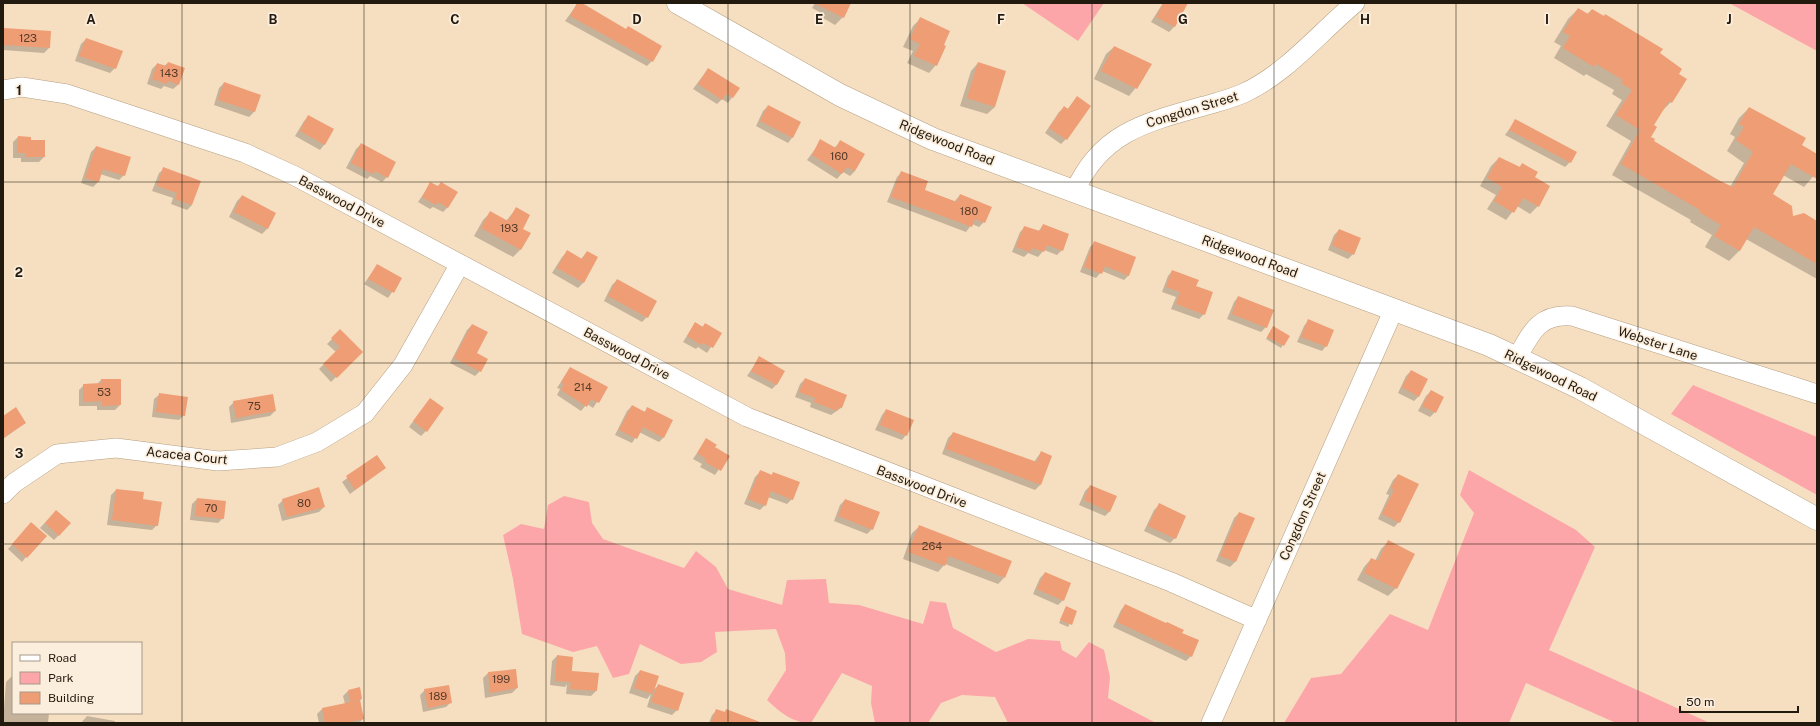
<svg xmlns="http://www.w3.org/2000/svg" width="1820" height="726" viewBox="0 0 1820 726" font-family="'Public Sans',sans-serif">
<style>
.green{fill:#fda6a9}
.shadow{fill:#0003}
.building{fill:#ef9d75}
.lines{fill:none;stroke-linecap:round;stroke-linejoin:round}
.street-casing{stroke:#b59f82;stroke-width:20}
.secondary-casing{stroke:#b59f82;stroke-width:23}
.street{stroke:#fff;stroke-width:19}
.secondary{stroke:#fff;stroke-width:22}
.grid{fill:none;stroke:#221a0f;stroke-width:1;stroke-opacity:0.55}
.labels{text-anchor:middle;stroke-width:3.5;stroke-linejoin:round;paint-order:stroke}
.number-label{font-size:11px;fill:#553b28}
.street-label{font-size:13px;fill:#221a0f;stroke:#fceedc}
.grid-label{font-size:13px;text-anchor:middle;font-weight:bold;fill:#221a0f;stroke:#fceedc;stroke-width:3.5;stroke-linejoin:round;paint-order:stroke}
</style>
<rect width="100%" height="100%" fill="#f6dfc1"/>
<path class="green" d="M1022,3H1104L1078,41Z
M1729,3H1817V51Z
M1693,385L1817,437V495L1671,414Z
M1469,470L1576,530L1595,547L1549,650L1710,723H1616L1526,683L1509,723H1284L1311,678L1341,674L1390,614L1428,630L1474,513L1460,495Z
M564,496L589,502L592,523L603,539L684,568L696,551L716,567L728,589L782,605L787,580L826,579L829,603L859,605L923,624L930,601L946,603L953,628L996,652L1028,639L1060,641L1062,650L1076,658L1089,642L1104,650L1110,677L1108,698L1156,723H1008L995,697L962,695L941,703L928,723H875L871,703L872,686L842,673L811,723C792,723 780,712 767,700L786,670L785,653L776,629L715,632L717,652L701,662L681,664L640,644L629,674L613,678L597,646L573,652L522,634L513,579L503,535L521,524L544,529L548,505Z"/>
<path class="shadow" d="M578,3H580L652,61L647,66L565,21Z
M815,3H850L843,17L835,25L823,18L825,15L812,8Z
M1163,3H1187L1174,27L1169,32L1151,22Z
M1578,9L1587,14L1592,10L1659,53L1677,75L1671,102L1661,112L1653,126L1650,137L1653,141L1730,187L1744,163L1727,151L1735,137L1730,134L1739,118L1749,108L1800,145L1817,155V172L1804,187L1783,175L1771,195L1792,218L1817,222V279L1746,239L1739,251L1729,261L1705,247L1712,235L1690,222L1691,220L1612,175L1631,141L1606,126L1622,100L1612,94L1614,90L1586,74L1584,76L1554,58L1561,46L1554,42L1568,19Z
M920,19L936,65L929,73L907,63L913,51L903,47L913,26Z
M5,29L49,48L44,53L3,50V31Z
M86,39L115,68L110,73L75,61L81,44Z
M1114,47L1150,65L1143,79L1129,96L1094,79L1106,54Z
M168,63L178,85L173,89L164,86L161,89L147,84L152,69L157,64L164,66Z
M978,63L995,107L987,114L960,106L971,71Z
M708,69L738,89L728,103L722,99L717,104L693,89Z
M224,83L259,95L254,112L249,117L214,105L219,88Z
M1077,97L1066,139L1061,144L1045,133L1059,112L1064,108L1067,110Z
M768,106L800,123L792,138L788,143L756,126L763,111Z
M309,116L333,129L324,145L320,150L295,136L304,121Z
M1516,120L1570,162L1565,167L1505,135Z
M18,137L30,141L44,157L39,162H21V158H13V142Z
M821,141L834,148L840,142L855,171L850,176L843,172L837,179L807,160Z
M361,144L387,177L382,182L370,176L367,179L346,168L356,149Z
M96,147L124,175L119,180L100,174L98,182L93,187L81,183L91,152Z
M1499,158L1519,168L1522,164L1533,178L1538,206L1530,214L1517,206L1506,220L1487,209L1496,195L1480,186L1491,166Z
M164,169L192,205L187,210L171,204L173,198L152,191L159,173Z
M902,172L924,190L954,202L960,195L984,222L979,227L972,224L966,232L887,202L897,177Z
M431,183L448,207L443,212L433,207L430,209L418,202Z
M242,196L275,213L267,229L262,234L229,217L237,201Z
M516,209L521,229L520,250L513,257L474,236L483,220L490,213L506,221Z
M1043,225L1062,250L1057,255L1044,250L1038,257L1028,253L1024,257L1012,252L1020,232L1025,227L1038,232Z
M1339,230L1353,254L1348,259L1328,250L1334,235Z
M1095,242L1129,275L1124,280L1102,271L1096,278L1080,272L1090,247Z
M567,252L581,259L587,252L597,258L583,283L578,288L552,273L562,257Z
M377,265L401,279L388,298L364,284Z
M1172,271L1195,287L1204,314L1199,319L1171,309L1176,297L1162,292L1168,276Z
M617,280L647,317L642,322L604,301L612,285Z
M1238,297L1266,327L1261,332L1227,319L1234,302Z
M1308,321L1326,346L1322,351L1297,342L1304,326Z
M695,323L702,327L705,324L720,333L707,353L698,347L696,349L683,342Z
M472,325L476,354L480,371L475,376L450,363L467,330Z
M1273,327L1288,336L1281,348L1266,339Z
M340,331L361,352L331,382L319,369L336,352L327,344Z
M760,357L777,384L772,389L747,376Z
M570,368L607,387L593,408L587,404L581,411L557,395L560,389L557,388Z
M1411,371L1419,396L1414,401L1398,393L1406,376Z
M805,379L845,395L841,408L831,415L810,407L811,403L795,397L800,384Z
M101,380H120V405L115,410H97V406H79V390L84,385L97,384Z
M1431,391L1435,412L1430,417L1418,411L1426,396Z
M159,395L184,415L179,420L152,417L154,399Z
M234,402L275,411L270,416L231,423L229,407Z
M426,404V431L421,436L409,427Z
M632,406L644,412L648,409L664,437L659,442L639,432L632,443L615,435L627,411Z
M886,410L906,435L902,440L875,430L882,415Z
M3,417L25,423L3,439Z
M953,433L1034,462L1041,452L1051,456L1040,485L1035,490L942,454L948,438Z
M706,440L714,448L728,456L715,475L700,467L702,464L693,459Z
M377,456L385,468L350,494L342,482Z
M760,472L771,476L773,473L792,499L787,504L768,497L765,505L760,510L744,504L755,477Z
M1398,475L1399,522L1394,527L1378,519L1389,495L1386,494L1393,480Z
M1090,486L1110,511L1105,516L1079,505L1085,491Z
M116,490L142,500L157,525L152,530L107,525L111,495Z
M197,499L223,518L218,523L190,520L192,504Z
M283,500L324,507L319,512L282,521L278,505Z
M845,500L872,529L867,534L834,521L840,505Z
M1159,505L1175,538L1170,543L1144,531L1154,510Z
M1239,513L1253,519L1235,562L1230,567L1216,561L1234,518Z
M51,516L59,535L54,540L40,528Z
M919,527L1004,578L998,584L945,564L938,572L903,559L912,533Z
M27,529L26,557L22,562L8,549Z
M1388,542L1413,554L1396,588L1388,596L1357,580L1364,567L1371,559L1375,561L1381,549Z
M1045,573L1063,600L1058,605L1033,594L1040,578Z
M1125,605L1181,634L1191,656L1186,661L1113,627L1121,610Z
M1066,608L1076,612L1068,627L1059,623Z
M557,656L570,674L573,672L596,691L591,696L566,694L567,684L565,687L550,685L552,661Z
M640,671L653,690L658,686L677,710L672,715L647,707L651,694L647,699L629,693L635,676Z
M488,673L517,688L512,693L485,698L483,678Z
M13,675V713H49L48,723H3L6,682Z
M425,690L451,702L446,707L423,712L420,695Z
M348,691L361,699L360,701L363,719L359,723H319L317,714L322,709L345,704L343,696Z
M717,710L724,713L726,710L740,723H709L712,715Z
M87,716L115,721V723H81Z"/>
<path class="building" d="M577,3H582L626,29L628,26L662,46L653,62L570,16Z
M814,3H851L844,18Z
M1163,3H1188L1175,27L1156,17Z
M1578,8L1588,14L1592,9L1604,16L1605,14L1663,49L1660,53L1682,69L1679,74L1687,79L1672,103L1669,101L1654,125L1657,127L1651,137L1655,139L1654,141L1716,179L1733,187L1753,152L1736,140L1744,127L1739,124L1749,107L1806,138L1802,145L1817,154V179L1791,164L1773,194L1792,206L1793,216L1804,213L1817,221V264L1754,227L1740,251L1714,236L1721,225L1699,212L1700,210L1621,164L1640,130L1616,115L1632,90L1621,83L1623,80L1596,64L1594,67L1563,48L1570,36L1563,32Z
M920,17L950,31L944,45L946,46L937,66L914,56L920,44L910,39Z
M4,28L51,31L50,48L3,45Z
M86,38L123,51L116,69L79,56Z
M1114,46L1152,64L1137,89L1101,71Z
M168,62L185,68L179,85L168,81L167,84L152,79L157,63L166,66Z
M978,62L1006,71L995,107L967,98Z
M708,68L740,88L733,98L726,94L722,100L698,84Z
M224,82L261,95L255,112L218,100Z
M1077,96L1091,106L1067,140L1049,128L1064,106L1068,109Z
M768,105L801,122L793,138L760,121Z
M308,115L334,129L325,145L300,131Z
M1515,119L1577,152L1571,163L1509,130Z
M18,136L31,137V140H45V157H25L26,153H17Z
M820,139L836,148L840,140L865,154L855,171L847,167L842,174L812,155Z
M361,143L396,162L388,178L375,171L373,174L351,163Z
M96,146L131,157L125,176L103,169L99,182L85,178Z
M1499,157L1520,167L1522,163L1538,172L1535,177L1550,186L1539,207L1523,198L1514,213L1494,201L1502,187L1487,178Z
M163,167L201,181L192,205L175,199L177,193L157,186Z
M901,171L928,181L925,190L957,202L960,194L992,207L985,223L975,219L972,227L891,197Z
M430,182L438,186L441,182L458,192L448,208L438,202L436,205L422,197Z
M242,195L276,213L268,229L234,212Z
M516,207L530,215L523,229L531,233L521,250L481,228L490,211L508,221Z
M1043,224L1069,234L1063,251L1047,245L1044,252L1032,248L1030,252L1016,247L1024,226L1040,231Z
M1339,229L1361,238L1354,255L1332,245Z
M1094,241L1136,257L1129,276L1105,266L1102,274L1084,267Z
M567,250L582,259L587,251L598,257L584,283L557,268Z
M377,264L402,278L394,293L368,279Z
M1172,270L1199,280L1196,286L1213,292L1205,315L1176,304L1180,292L1166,287Z
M617,279L657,301L648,318L608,296Z
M1238,296L1274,310L1267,328L1232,314Z
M1308,319L1334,330L1327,347L1301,337Z
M695,322L703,327L705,323L722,333L713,348L703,343L701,345L687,336Z
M472,324L488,332L477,353L488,359L481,372L454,358Z
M1273,326L1290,336L1284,346L1267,337Z
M340,329L363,352L337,378L323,364L340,347L331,338Z
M759,356L785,371L777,385L751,371Z
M570,367L608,387L599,403L591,399L587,407L561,390L564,384L561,382Z
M1411,370L1428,379L1419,397L1402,387Z
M805,378L847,395L842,408L839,407L837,411L814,402L815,398L799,392Z
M101,379H121V405L102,406V401L83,402V384L101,383Z
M1431,390L1444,397L1436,413L1422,406Z
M159,393L188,397L185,416L156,412Z
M273,394L276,411L236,418L233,401Z
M430,398L444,408L427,432L413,421Z
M632,405L645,412L647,407L673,420L664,438L643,427L637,439L619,430Z
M16,407L26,423L3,438V416Z
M886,409L914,420L907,436L880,425Z
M953,432L1037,462L1041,451L1052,456L1041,485L946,449Z
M706,438L717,445L715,447L730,456L721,471L705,462L706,459L697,453Z
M377,455L386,468L355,490L346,476Z
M760,470L772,475L773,472L800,482L793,500L771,491L766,506L748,499Z
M1398,474L1419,484L1400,523L1382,514L1394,490L1391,488Z
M1090,485L1117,496L1110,512L1084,500Z
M319,487L325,507L287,517L282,499Z
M116,489L144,492L143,499L162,502L158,526L112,520Z
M197,498L226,501L224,519L195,516Z
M845,499L880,512L873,530L838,516Z
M1159,503L1186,516L1176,539L1148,526Z
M56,510L71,523L59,536L45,523Z
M1239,512L1255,518L1236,562L1220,556Z
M31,522L47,536L27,558L12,544Z
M919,525L1012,561L1005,578L949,556L945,566L908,552Z
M1388,540L1415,554L1397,589L1364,573L1371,558L1378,561Z
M1045,572L1071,583L1064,601L1037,589Z
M1125,604L1166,623L1167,622L1184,630L1182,633L1199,640L1192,657L1117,622Z
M1066,606L1077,611L1072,625L1060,620Z
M557,655L573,657L571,682L555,681Z
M516,669L518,688L490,693L488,672Z
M640,670L659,676L653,694L634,688Z
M572,671L599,673L597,691L570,689Z
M658,684L684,693L678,711L651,702Z
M449,685L452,703L428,708L424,689Z
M360,687L362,699L350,702L348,690Z
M360,700L364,719L346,723H325L322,708Z
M716,709L725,712L726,709L760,722L759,723H711Z"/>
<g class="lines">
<g class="street-casing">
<path id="street" d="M3,90L22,87L67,94L245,153L295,176L747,417L1171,582L1257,620
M1075,191C1101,132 1147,122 1204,106C1217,102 1231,99 1244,93C1287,73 1319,33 1355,3
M1517,358C1531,333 1539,313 1572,316L1817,394
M3,494L14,483L57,454L116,448L218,461L277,457L317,442L365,413L403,365L460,264
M1211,723L1394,309"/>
</g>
<g class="secondary-casing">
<path id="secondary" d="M678,3L840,95L933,139L1489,345L1580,388L1817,519"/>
</g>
<use href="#street" class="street"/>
<use href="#secondary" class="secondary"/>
</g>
<path class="grid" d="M182,3V723M364,3V723M546,3V723M728,3V723M910,3V723M1092,3V723M1274,3V723M1456,3V723M1638,3V723M3,182H1817M3,363H1817M3,544H1817"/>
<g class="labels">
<g class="number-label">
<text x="28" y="42">123</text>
<text x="169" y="77">143</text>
<text x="839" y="160">160</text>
<text x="969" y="215">180</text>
<text x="509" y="232">193</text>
<text x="583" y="391">214</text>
<text x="104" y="396">53</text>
<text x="254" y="410">75</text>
<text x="304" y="507">80</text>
<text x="211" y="512">70</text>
<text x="932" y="550">264</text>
<text x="501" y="683">199</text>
<text x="438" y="700">189</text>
</g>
<g class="street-label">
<text transform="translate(1192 109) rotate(-17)" y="5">Congdon Street</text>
<text transform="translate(947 142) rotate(22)" y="5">Ridgewood Road</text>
<text transform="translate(342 201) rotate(28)" y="5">Basswood Drive</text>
<text transform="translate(1250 256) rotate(20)" y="5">Ridgewood Road</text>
<text transform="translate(1658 343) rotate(18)" y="5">Webster Lane</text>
<text transform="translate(627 353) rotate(28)" y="5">Basswood Drive</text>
<text transform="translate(1551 375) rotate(26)" y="5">Ridgewood Road</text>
<text transform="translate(187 455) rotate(6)" y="5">Acacea Court</text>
<text transform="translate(922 486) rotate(21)" y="5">Basswood Drive</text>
<text transform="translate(1302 516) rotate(-66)" y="5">Congdon Street</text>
</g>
</g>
<g class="grid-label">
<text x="91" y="24">A</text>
<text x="273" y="24">B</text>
<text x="455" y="24">C</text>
<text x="637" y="24">D</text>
<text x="819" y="24">E</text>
<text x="1001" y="24">F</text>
<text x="1183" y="24">G</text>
<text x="1365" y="24">H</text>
<text x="1547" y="24">I</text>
<text x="1729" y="24">J</text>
<text x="19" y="95">1</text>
<text x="19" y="277">2</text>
<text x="19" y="458">3</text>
</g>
<rect width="1820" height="726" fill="none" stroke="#221a0f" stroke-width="8"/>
<rect x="12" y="642" width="130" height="72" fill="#fceedc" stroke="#a5998a"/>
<rect x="20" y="655" width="20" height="6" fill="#ffffff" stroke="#a5998a"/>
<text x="48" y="662" font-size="12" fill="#221a0f">Road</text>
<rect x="20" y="672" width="20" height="12" fill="#fda6a9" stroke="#a5998a"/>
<text x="48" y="682" font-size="12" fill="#221a0f">Park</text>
<rect x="20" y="692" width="20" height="12" fill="#ef9d75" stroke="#a5998a"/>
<text x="48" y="702" font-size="12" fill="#221a0f">Building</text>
<path d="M1680 706v6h118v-6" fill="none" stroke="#221a0f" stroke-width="2"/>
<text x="1686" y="706" font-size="12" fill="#221a0f" stroke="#fceedc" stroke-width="3" paint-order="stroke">50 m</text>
</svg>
